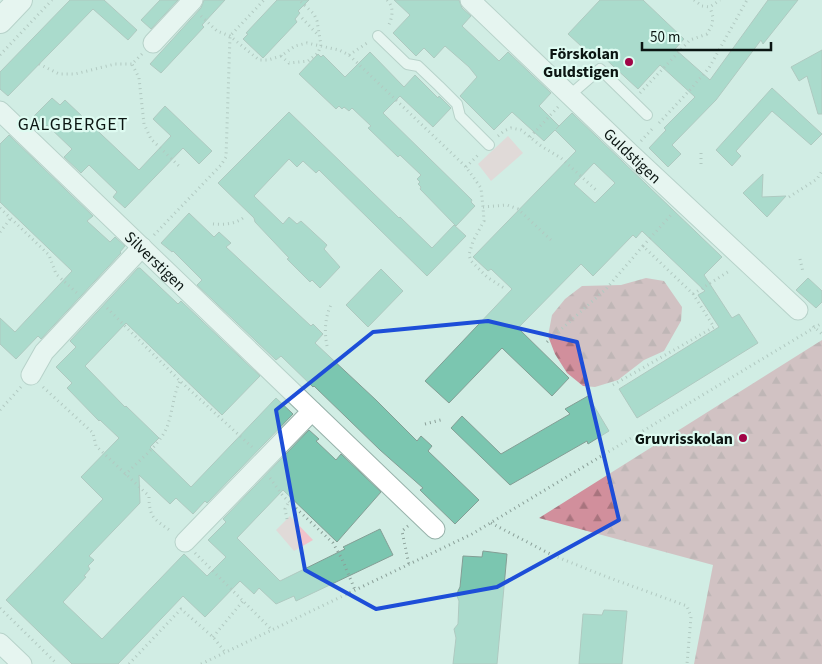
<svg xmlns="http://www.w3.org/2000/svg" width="822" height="664" viewBox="0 0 822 664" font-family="'Source Sans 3',sans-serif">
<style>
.green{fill:#f1c3cb}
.forest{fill:url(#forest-firs)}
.building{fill:#7bc6b0;stroke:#849e95;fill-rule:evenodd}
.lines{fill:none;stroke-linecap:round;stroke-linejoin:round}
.service-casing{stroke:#97b2aa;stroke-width:12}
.minor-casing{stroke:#97b2aa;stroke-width:21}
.tertiary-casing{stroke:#97b2aa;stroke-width:26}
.path{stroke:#8a9f98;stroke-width:3;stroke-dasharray:1 4;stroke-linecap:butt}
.service{stroke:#fff;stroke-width:10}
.minor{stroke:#fff;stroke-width:19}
.tertiary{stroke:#fff;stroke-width:24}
.marked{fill:none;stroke:#1d4ed8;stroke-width:4;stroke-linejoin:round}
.poi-dot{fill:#a00546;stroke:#defbf1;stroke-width:2}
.labels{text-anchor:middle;stroke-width:4.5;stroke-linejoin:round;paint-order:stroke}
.poi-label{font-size:16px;font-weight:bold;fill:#0b1512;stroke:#defbf1;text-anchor:end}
.street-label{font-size:16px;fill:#0b1512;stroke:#defbf1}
.neighbourhood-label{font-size:18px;letter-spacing:1px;fill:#0b1512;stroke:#defbf1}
</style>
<defs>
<pattern id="forest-firs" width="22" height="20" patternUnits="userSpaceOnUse" patternTransform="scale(1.25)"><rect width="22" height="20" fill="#d18f9c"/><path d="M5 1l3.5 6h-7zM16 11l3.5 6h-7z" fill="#a8747e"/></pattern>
</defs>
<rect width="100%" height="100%" fill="#d1ede4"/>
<path class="green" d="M508,136L523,153L491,181L478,164Z
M290,516L313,540L294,551L276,530Z"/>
<path class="forest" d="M646,278L664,281L682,307L681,321L664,351L644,360L618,380L595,387L583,386L567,373L555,354L548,336L552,315L565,299L582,286L621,285Z
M822,340V664H694L713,565L539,518Z"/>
<path class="building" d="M70,0H104L137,30L128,40L93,9L8,96L0,89V72Z
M160,0H178L151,29L141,20Z
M204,0H225L202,25L204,27L161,73L150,64L201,8Z
M277,0H309L298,11L300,13L295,19L297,22L263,58L243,39L248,34L246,33Z
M394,0H459L462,8L471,16L462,26L499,61L508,52L551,93L539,106L559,126L556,129L572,113L722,257L704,275L732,318L739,314L758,343L637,418L619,389L719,327L698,295L705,291L642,231L636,238L633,235L593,276L581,264L518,328L569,378L552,396L502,348L449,403L425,381L512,289L491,269L488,271L473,257L576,151L555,130L544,141L512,112L494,130L460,96L477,77L469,67L445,46L434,58L424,48L416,56L393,33L410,15ZM594,163L615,183L595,203L574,184Z
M600,0H643L684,39L675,49L710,80L768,0H798L763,44L761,40L716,100L672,145L681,154L668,167L649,148L666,130L664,128L695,97L660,65L638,89L599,53L594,58L568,34Z
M822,50V114H818L807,76L799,81L791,67Z
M370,52L404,87L415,75L438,98L439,96L451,108L433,127L400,96L383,113L472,200L471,202L475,206L456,226L420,189L421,187L418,184L420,182L417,179L421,175L400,155L398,157L368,128L371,126L352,108L349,111L344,107L342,109L339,106L336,109L299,74L318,54L321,57L323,55L345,77Z
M772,88L822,134L811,145L772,111L736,151L741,156L732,166L716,150Z
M52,98L60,105L65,100L139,170L171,136L153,119L165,106L212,151L199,164L183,148L125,208L113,197L117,192L89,165L81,173L64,157L72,149L47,125L45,127L34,116Z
M289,112L399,218L400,217L432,248L454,225L466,236L427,276L319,170L316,173L303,161L297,167L289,159L254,196L283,224L289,217L297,224L301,221L327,245L324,249L340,267L320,288L312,280L310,282L287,259L289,258L255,222L254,218L218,183Z
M9,135L93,216L87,221L110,242L115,237L125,246L120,252L121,253L41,339L38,336L16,359L0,344V318L15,332L72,271L0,202V144Z
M763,174L762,197L786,196L767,217L743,193Z
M189,213L214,237L219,232L231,243L226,247L311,326L313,324L323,334L315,343L376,400L417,441L421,436L432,446L428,451L479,500L455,524L420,490L423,488L380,450L314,386L313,387L281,356L276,360L197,285L202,280L173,251L172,252L161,243Z
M138,268H140L178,304L181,301L260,376L222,415L126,323L85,366L125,407L126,406L159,438L150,447L191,487L276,398L293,414L207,503L205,501L193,514L176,498L170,504L139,475L140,503L89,556L94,560L88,566L90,569L84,576L86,577L63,602L102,639L184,554L207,576L226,557L208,540L226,522L223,519L309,430L319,439L316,441L336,460L341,454L381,492L337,542L283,490L237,538L280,581L345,549L343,547L380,529L393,555L296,601L294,596L276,604L259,588L254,594L240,581L205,617L183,596L118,664H72L6,600L103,499L81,477L119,438L100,420L99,421L67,388L72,383L56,367L76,347L70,341Z
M381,269L403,291L368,327L346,305Z
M808,278L822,291V302L816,308L796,290Z
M588,396L609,431L588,444L587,441L510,485L451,428L462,416L501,454L570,414L565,409Z
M483,551L507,554L497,664H453L456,638L454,629L458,624L459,601L457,596L458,591L460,587L463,556L482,557Z
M604,610L627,611L622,664H579L583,614L602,615Z"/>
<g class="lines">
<g class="service-casing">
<path id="service" d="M378,36L407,64L418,66L439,86L457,104L460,116L489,145
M570,95L600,69L647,115"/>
</g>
<g class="minor-casing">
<g id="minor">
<path id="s1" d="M470,0L630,153L798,310"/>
<path d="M153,43L193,0"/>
<path id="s2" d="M0,111L435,529"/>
<path d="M31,375L44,352L142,247"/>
<path d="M185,542L312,411"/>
<path d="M0,643L22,664"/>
</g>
</g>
<g class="tertiary-casing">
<path id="tertiary" d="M0,21L20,0"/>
</g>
<path class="path" d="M387,0C395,8 392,18 388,27
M694,0L702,6L710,7L720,0
M201,16L217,31L230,36L259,60H268L281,56L295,46L307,43L339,50L349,55L466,167L481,188L483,207L484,221L473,241L469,255L471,261L487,277L504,288
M302,18L318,35
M142,54L132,64L139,78L144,124L151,139L180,167
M0,55L52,0
M349,55L367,43
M281,56L289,63L308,61L318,53L321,45L317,21L314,14L299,0
M39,64L59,74H75L115,64H132
M640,93L690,40L707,34L712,25L713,17L710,7
M659,123L689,91L709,68L747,0
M498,136L504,131L511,128L521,130L541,146L561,158L596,190
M530,137L559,106
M641,141L654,127
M701,153V166
M466,167L479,154
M789,197L817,179L822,171
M483,207L507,205L518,209L551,240
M0,208L49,255L56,274L77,293
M213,224C223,225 235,224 243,218
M0,232L11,218
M154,235L221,165L226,157L230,36L264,0
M643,246L671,215
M800,259L803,272
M693,294L731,270
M107,308L180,381L252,447
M813,326L822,334
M547,342L606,289L643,246L693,294L714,327L613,385
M327,346C324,331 325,316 332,303
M43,387L93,433L96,446L149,496C149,519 155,519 172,532
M0,410L21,387
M425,424L444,419
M125,475C139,460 159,446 167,427C173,411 173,395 180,381
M270,478L283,496L333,543L342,559L355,590
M287,519L285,509L289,501
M491,523L552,555L607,577L687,606L691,617L687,664
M408,526L402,531L409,565
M195,553L272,630
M0,608L57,664
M213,637L243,601
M129,664L181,609L213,637L225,652
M201,664L472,534L822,323"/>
<use href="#service" class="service"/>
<use href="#minor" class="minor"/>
<use href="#tertiary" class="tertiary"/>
</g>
<path d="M0 0H822V664H0ZM488,321L577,342L619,520L497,587L376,609L305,570L276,410L373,332Z" fill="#d1ede4" fill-opacity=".55" fill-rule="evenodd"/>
<path class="marked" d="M488,321L577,342L619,520L497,587L376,609L305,570L276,410L373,332Z"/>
<g class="poi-dot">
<circle cx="629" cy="62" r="5"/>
<circle cx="743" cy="438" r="5"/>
</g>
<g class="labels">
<g class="poi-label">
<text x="619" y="59">Förskolan<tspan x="619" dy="18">Guldstigen</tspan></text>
<text x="733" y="444">Gruvrisskolan</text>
</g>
<g class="street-label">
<text dy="6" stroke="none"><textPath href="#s1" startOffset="225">Guldstigen</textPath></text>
<text dy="6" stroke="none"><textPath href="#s2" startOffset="216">Silverstigen</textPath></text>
</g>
<g class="neighbourhood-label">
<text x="73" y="130">GALGBERGET</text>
</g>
</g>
<path d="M642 42v8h129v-8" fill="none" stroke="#0b1512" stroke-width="2.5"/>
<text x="650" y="42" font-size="15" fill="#0b1512" stroke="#defbf1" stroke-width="4" paint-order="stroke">50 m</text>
</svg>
